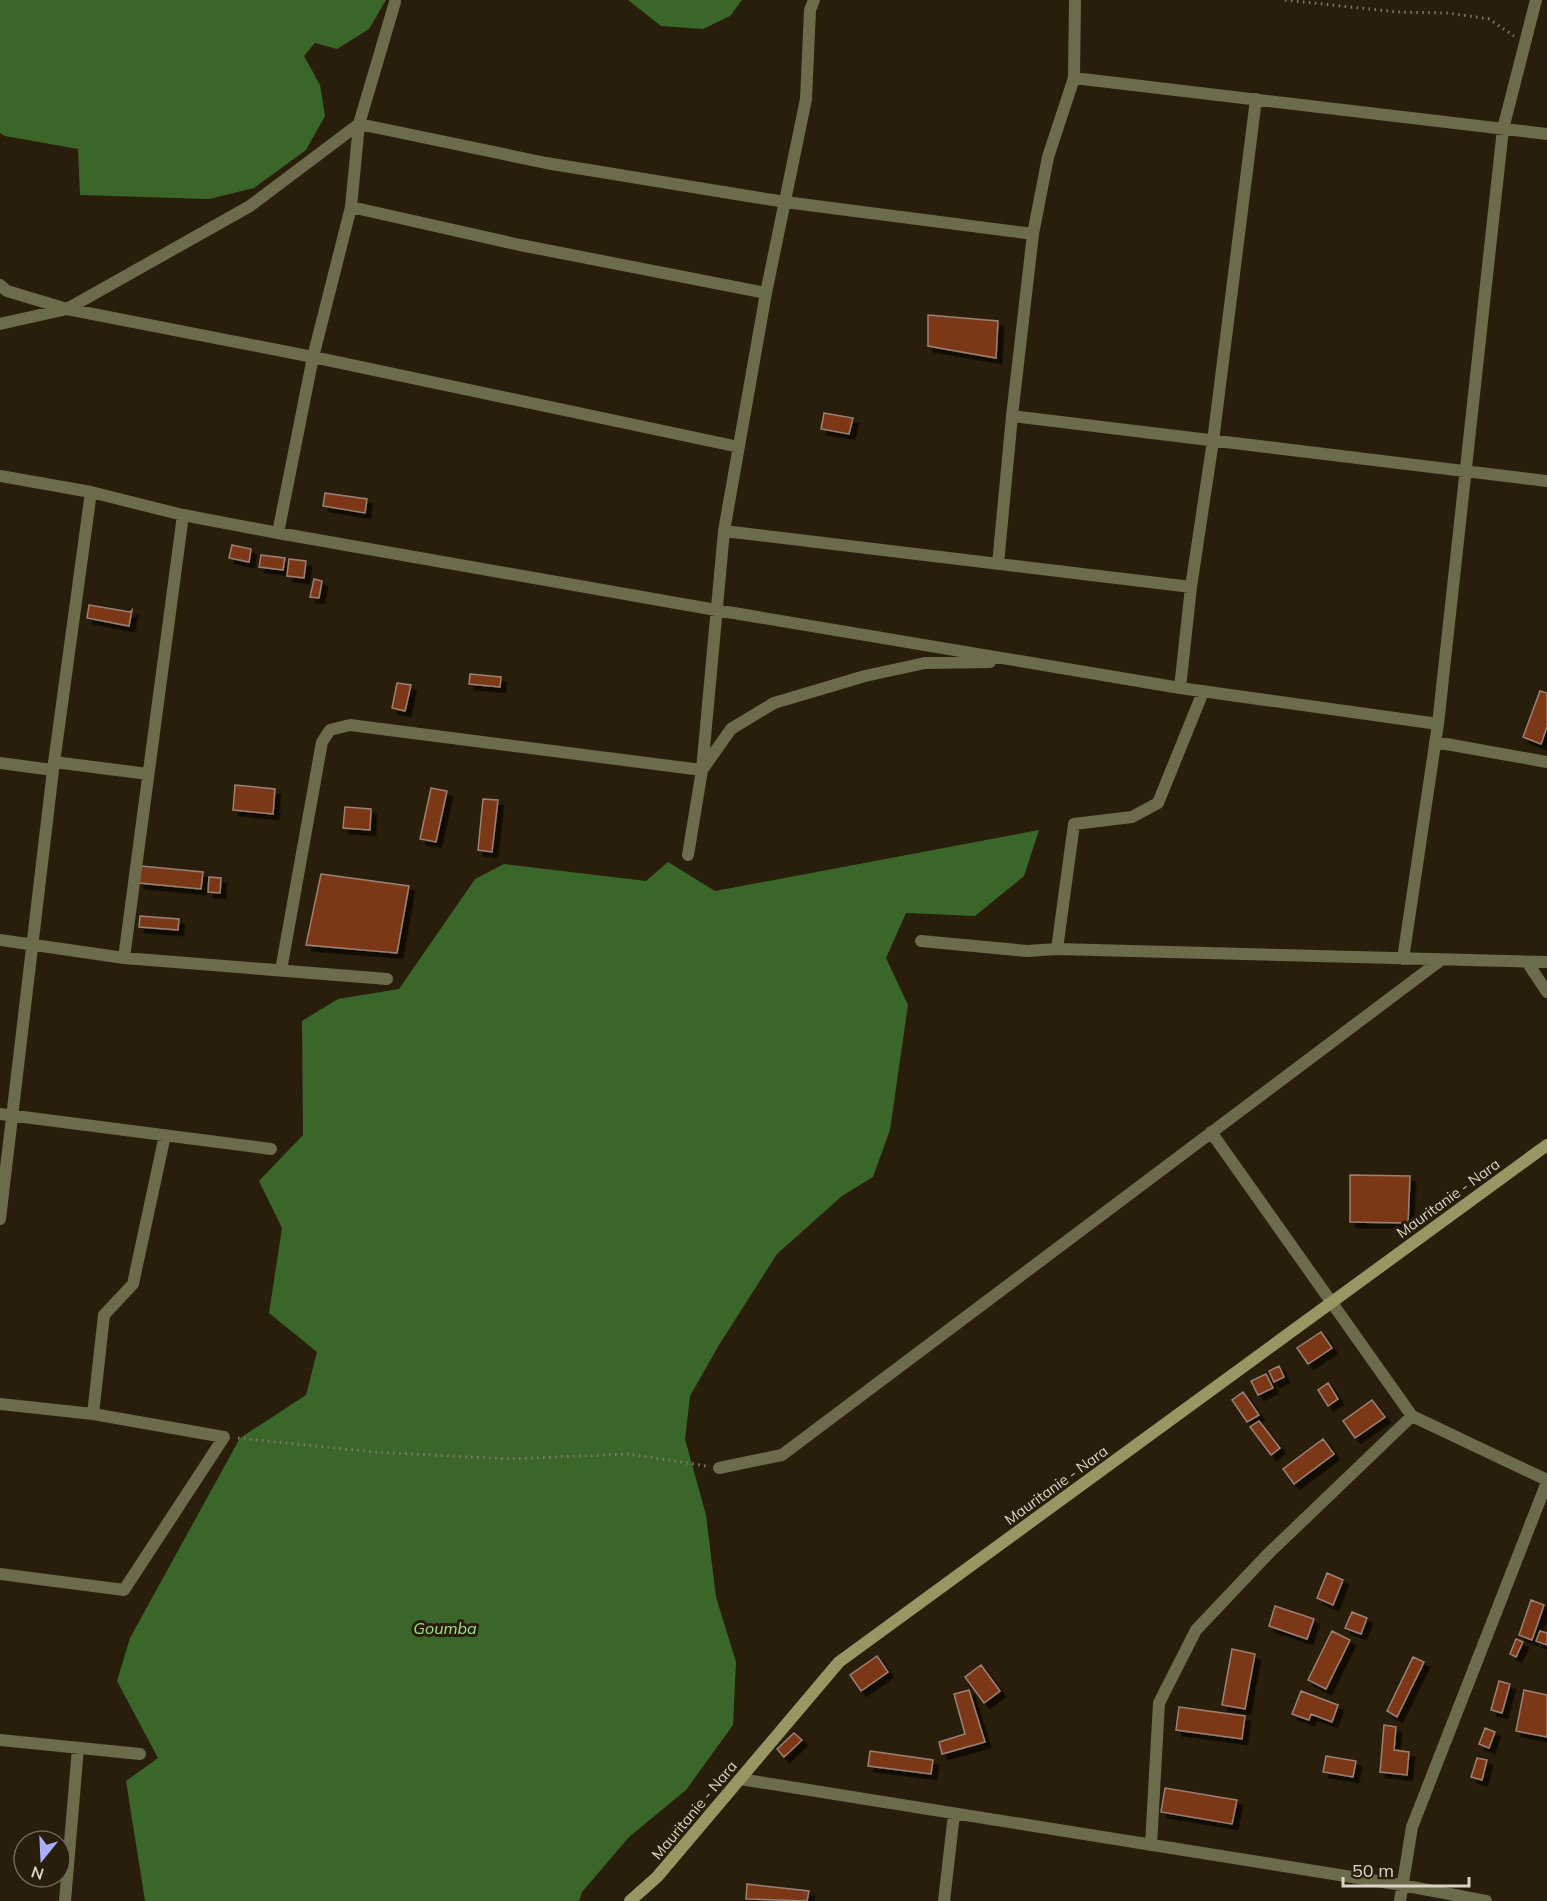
<svg xmlns="http://www.w3.org/2000/svg" width="1547" height="1901" font-family="Mulish,sans-serif">
<defs>
<filter id="shadow"><feDropShadow dx="5.5" dy="5.5" stdDeviation="0" flood-color="#0009"/></filter>
</defs>
<rect width="100%" height="100%" fill="#291d0b"/>
<path fill="#3a6729" d="M0,0h386l-17,29 -32,20 -22,-6 -11,13 16,29 5,31 -19,34 -52,38 -45,11 -129,-4 -2,-46 -73,-13 -5,-3z
M628,0h114l-12,16 -27,13 -42,-3z
M1039,830l-15,46 -49,40 -69,-3 -20,45 22,47 -18,125 -17,47 -31,19 -65,58 -58,91 -29,51 -5,43 21,76 10,82 20,65 -3,63 -47,65 -57,47 -47,55 -3,9h-434l-19,-120 32,-23 -41,-77 13,-43 110,-200 66,-43 11,-43 -48,-39 13,-85 -23,-47 44,-46 -1,-114 36,-22 61,-10 76,-110 29,-15 142,17 22,-19 47,29z"/>
<path fill="#7c3917" stroke="#9a8075" stroke-width="1.5" filter="url(#shadow)" d="M928,315l70,6 -2,37 -68,-12z
M824,413l29,5 -4,16 -28,-5z
M325,493l42,6 -2,14 -42,-7z
M232,545l19,4 -2,13 -20,-4z
M261,555l24,3 -2,12 -24,-3z
M289,559l17,2 -2,17 -17,-2z
M314,579l8,2 -3,17 -9,-1z
M89,605l41,7 2,-2 -3,16 -42,-8z
M470,674l31,3 -1,10 -31,-3z
M397,683l14,2 -6,26 -13,-3z
M1540,691l7,2v34l-6,17 -18,-7z
M235,785l40,4 -2,25 -40,-4z
M431,788l16,3 -11,51 -16,-3z
M483,799l15,1 -6,52 -14,-2z
M345,807l26,2 -1,21 -27,-2z
M141,866l62,6 -2,17 -62,-6z
M321,874l88,12 -12,67 -91,-8z
M209,877l12,1 -1,15 -12,-1z
M140,916l39,3 -1,11 -39,-3z
M1350,1175l60,1 -2,47 -58,-1z
M1321,1332l11,16 -24,16 -11,-16z
M1279,1366l5,11 -10,5 -5,-11z
M1266,1374l7,14 -15,7 -7,-14z
M1328,1383l10,16 -10,7 -10,-16z
M1243,1392l16,23 -12,7 -15,-22z
M1372,1400l13,17 -30,21 -12,-17z
M1259,1421l21,27 -9,7 -21,-28z
M1323,1439l11,15 -40,30 -11,-15z
M1327,1573l16,7 -10,25 -16,-7z
M1531,1600l13,5 -12,35 -13,-5z
M1275,1606l39,13 -7,20 -38,-13z
M1352,1612l15,6 -6,16 -16,-6z
M1332,1631l18,9 -24,49 -18,-9z
M1540,1631l7,2v12l-11,-4z
M1516,1639l7,3 -7,15 -6,-3z
M1232,1649l23,5 -10,55 -23,-4z
M877,1656l11,16 -27,19 -11,-16z
M1413,1657l11,5 -27,55 -10,-6z
M981,1665l19,26 -16,12 -19,-26z
M1499,1681l11,3 -8,29 -11,-3z
M969,1690l16,52 -43,12 -3,-12 26,-8 -11,-40z
M1524,1690l23,5v42l-31,-6z
M1301,1691l37,14 -6,17 -21,-8 -2,6 -17,-6z
M1179,1707l66,9 -3,23 -66,-9z
M1384,1725l12,2 -2,23 15,2 -2,23 -27,-3z
M1485,1728l10,4 -6,16 -10,-4z
M794,1733l8,7 -18,17 -7,-8z
M870,1751l63,9 -2,14 -63,-8z
M1326,1756l30,5 -3,16 -30,-5z
M1477,1758l10,2 -5,20 -11,-3z
M1165,1788l72,12 -5,24 -71,-12z
M747,1884l62,7 -2,10 -61,-2z"/>
<g fill="none" stroke-linecap="round" stroke-linejoin="round">
<path stroke="#817768" stroke-width="3" stroke-dasharray="1.5 4.5" stroke-linecap="butt" d="M1285,0l112,12 51,1 41,6 25,17
M238,1438l136,14 136,7 119,-5 77,12"/>
<path stroke="#6c6b4b" stroke-width="12" d="M1074,78l473,56
M351,207l169,38 246,48
M0,285l7,6 60,18 246,48 426,90
M0,324l67,-15 183,-103 109,-82 187,39 239,39 248,32
M1012,416l535,65
M0,476l91,16 92,23 95,18 438,77 464,78 258,36
M724,531l467,56
M278,533l35,-176 38,-150 8,-83 36,-122
M998,564l14,-148 21,-182 15,-77 26,-79 1,-78
M1180,688l11,-101 22,-146 43,-342
M1435,742l112,20
M54,762l94,12
M0,763l53,7
M688,855l14,-85 22,-239 42,-238 40,-194 4,-89 4,-10
M0,940l124,18 263,21
M921,941l106,10 30,-2 490,13
M1057,949l17,-125 58,-7 26,-14 45,-111
M124,958l59,-443
M1403,959l35,-235 65,-595 33,-129
M1527,962l20,30
M281,970l41,-228 8,-12 20,-5 352,45 29,-41 43,-26 91,-27 60,-13 65,-1
M0,1114l271,35
M1211,1132l201,284 135,64
M0,1219l53,-449 38,-278
M0,1404l93,10 131,23 -100,153 -124,-16
M93,1414l11,-99 29,-31 32,-149
M719,1468l63,-13 659,-495
M0,1740l140,14
M740,1779l662,106 84,16
M1151,1845l8,-142 37,-73 73,-77 143,-137
M65,1901l13,-153
M944,1901l10,-87
M1400,1901l12,-74 135,-345"/>
<path stroke="#989663" stroke-width="12" d="M630,1901l27,-24 182,-215 708,-517"/>
</g>
<g text-anchor="middle" dominant-baseline="central" stroke-width="6" stroke-linejoin="round" paint-order="stroke">
<g font-size="15" fill="#dbd3c8" stroke="#291d0b">
<text transform="translate(1448 1198) rotate(-36)">Mauritanie - Nara</text>
<text transform="translate(1056 1485) rotate(-36)">Mauritanie - Nara</text>
<text transform="translate(694 1810) rotate(-50)">Mauritanie - Nara</text>
</g>
<g font-size="16" font-style="italic" fill="#a0e189" stroke="#291d0b">
<text x="445" y="1628">Goumba</text>
</g>
</g>
<g transform="translate(42 1859) rotate(198)"><circle r="28" fill="#291d0b" stroke="#706657" stroke-width="1.5"/>
<path d="M0-4.5L10 22L0 15L-10 22Z" fill="#abaffb"/>
<text y="-9" font-size="16" font-weight="bold" text-anchor="middle" fill="#dbd3c8">N</text>
</g>
<path d="M1343 1877v9h126v-9" fill="none" stroke="#dbd3c8" stroke-width="3"/>
<text x="1352" y="1877" font-size="18" fill="#dbd3c8" stroke="#291d0b" stroke-width="4.5" paint-order="stroke">50 m</text>
</svg>
